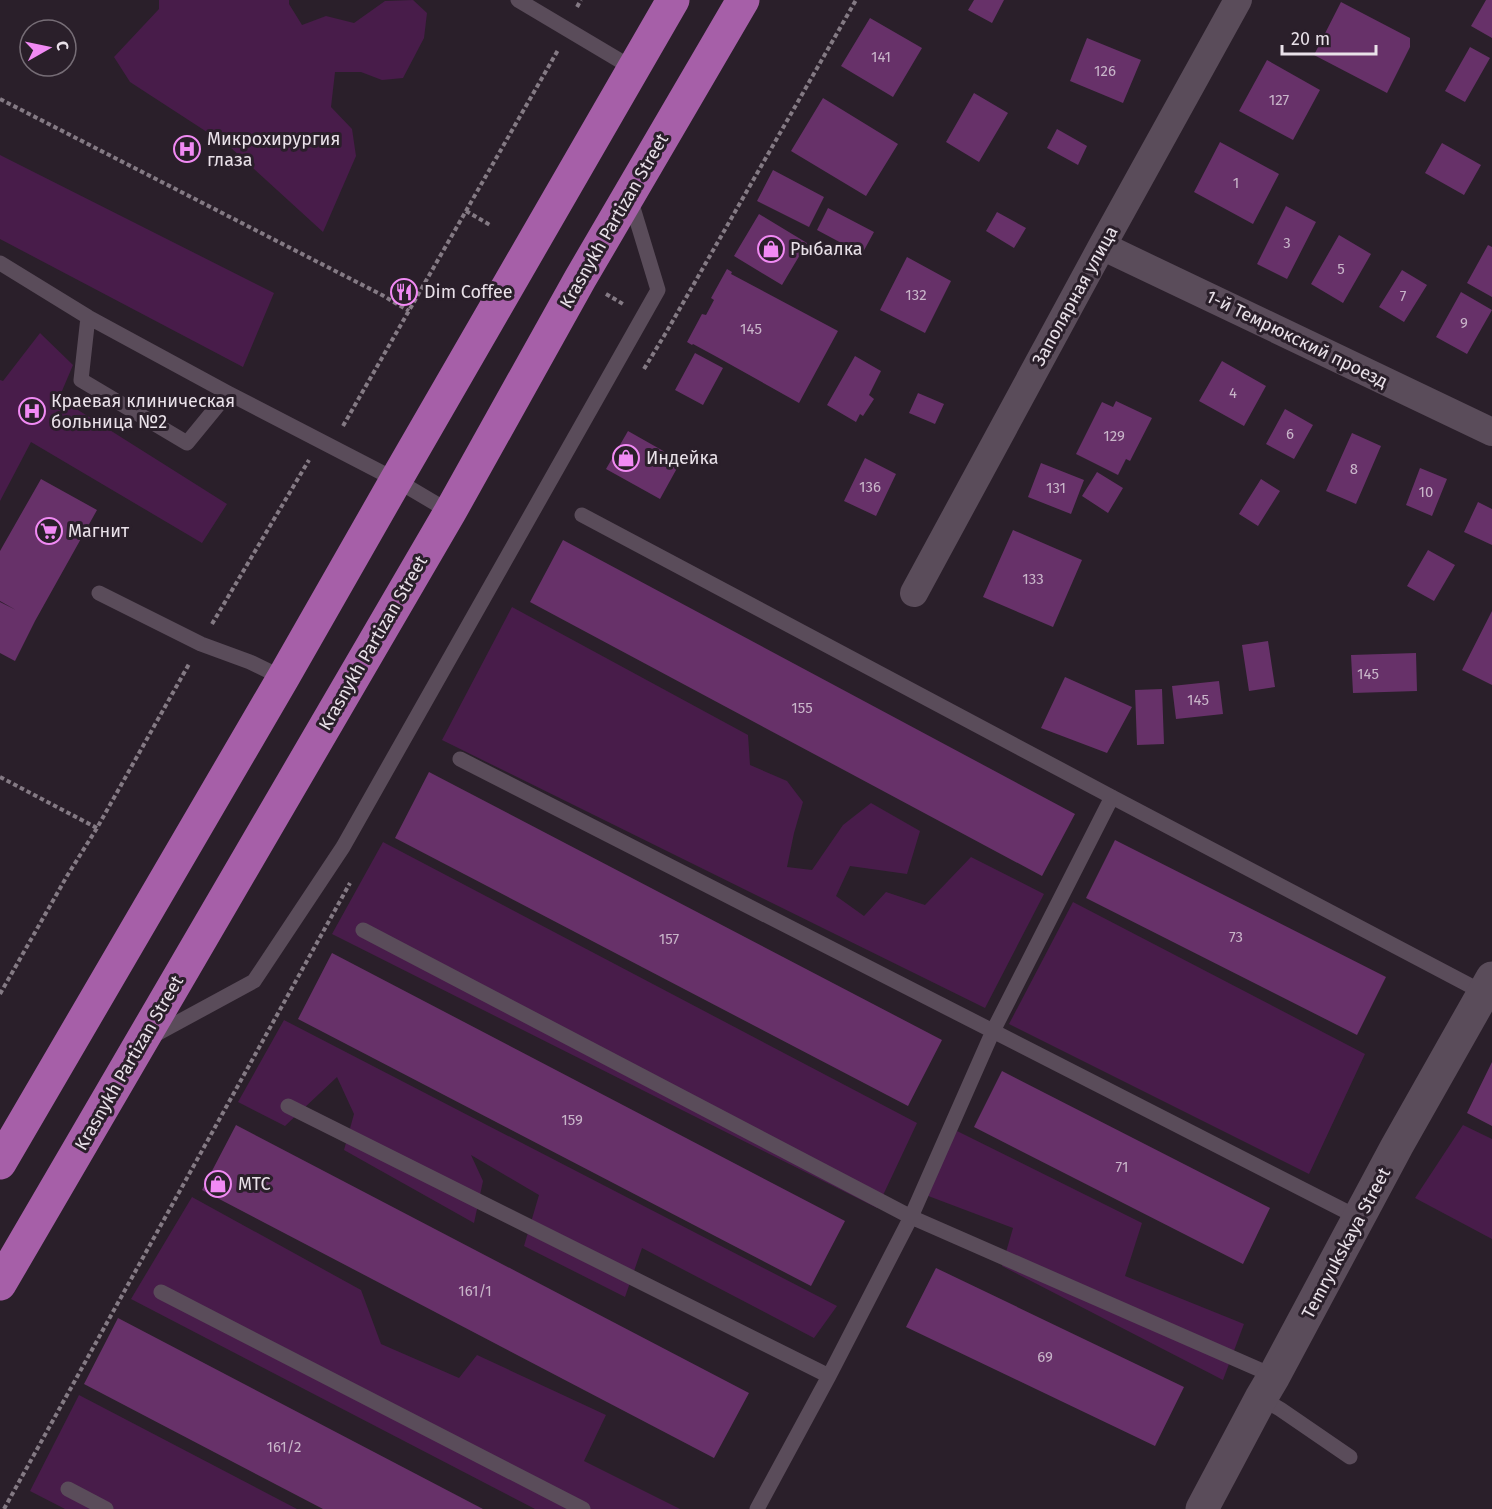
<svg xmlns="http://www.w3.org/2000/svg" width="1492" height="1509" font-family="'Fira Sans',sans-serif">
<rect width="100%" height="100%" fill="#2a1f2a"/>
<path fill="#481c4a" d="M159,0h130v4l13,21 24,-9 28,7 31,-22 28,-1 14,13 -3,25 -21,40 -21,2 -21,-8h-26l-4,35 21,22 4,27 -33,76 -93,-85 -100,-65 -16,-25 45,-48z
M0,155l274,138 -31,74 -243,-128z
M40,333l33,32 -14,33 168,106 -25,39 -171,-101 -31,59v-121l3,1z
M512,607l236,128 2,30 37,16 16,21 -9,31 -7,34 25,3 31,-45 28,-22 49,28 -13,43 -57,-8 -14,30 28,20 22,-24 39,13 46,-48 73,37 -59,114 -543,-268z
M383,842l534,281 -40,85 -545,-274z
M1073,902l292,152 -56,120 -300,-150z
M284,1020l553,286 -23,32 -172,-90 -17,49 -101,-51 15,-51 -68,-40 12,26 -9,42 -130,-73 10,-36 -17,-37 -52,49 -47,-24z
M1463,1125l29,14v100l-77,-41z
M957,1131l185,92 -17,53 119,48 -21,56 -221,-114 11,-38 -90,-34z
M192,1197l169,93 20,54 78,34 18,-23 129,60 -22,46 96,48h-145l-404,-210z
M79,1395l218,114h-232l-35,-18z"/>
<path fill="#673169" d="M974,0h30l-12,23 -24,-13z
M1486,0h6v38l-21,-12z
M1341,2l69,36v9l-23,46 -73,-38z
M870,18l52,30 -29,49 -52,-31z
M1087,38l54,22 -18,43 -53,-22z
M1470,47l20,11 -25,44 -20,-11z
M1267,60l53,30 -27,50 -54,-29z
M974,93l34,20 -29,49 -33,-20z
M823,98l75,46 -32,52 -75,-45z
M1057,129l30,17 -9,19 -31,-17z
M1220,142l59,32 -26,50 -59,-32z
M1442,143l39,22 -17,30 -39,-22z
M773,170l51,27 -15,30 -52,-26z
M1286,206l30,16 -29,57 -30,-15z
M828,208l46,24 -12,22 -45,-24z
M997,212l29,16 -12,20 -28,-17z
M759,214l48,29 -25,42 -48,-29z
M1339,235l32,19 -28,49 -32,-19z
M1488,245l4,2v50l-25,-14z
M907,257l44,24 -26,52 -45,-23z
M727,269l5,3 -1,2 107,57 -39,72 -82,-46 -24,-13 -1,1 -5,-3 15,-28 4,1 8,-15 -3,-2z
M1402,270l25,15 -23,37 -25,-15z
M1461,292l31,18 -25,44 -31,-17z
M695,353l28,15 -20,37 -28,-15z
M855,356l26,15 -12,24 5,4 -11,17 -3,-2 -4,8 -29,-17z
M1222,361l44,25 -22,40 -45,-25z
M918,393l26,11 -9,20 -26,-11z
M1116,401l36,17 -22,43 -4,-2 -8,16 -42,-21 26,-52 11,5z
M1285,409l28,16 -19,34 -28,-15z
M628,431l53,30 -21,38 -54,-30z
M1352,433l29,13 -25,58 -30,-13z
M865,458l31,16 -20,42 -32,-15z
M1041,463l43,17 -13,34 -43,-17z
M1420,468l27,11 -15,37 -26,-11z
M1097,472l26,16 -15,25 -26,-17z
M41,479l56,31 -62,111 -20,40 -15,-8v-51l16,8 -16,-9v-50z
M1261,479l19,12 -22,35 -19,-12z
M1478,502l14,7v36l-28,-13z
M1013,530l69,30 -29,67 -70,-30z
M563,540l512,274 -33,62 -512,-274z
M1428,550l27,15 -21,36 -27,-15z
M1492,611v74l-30,-15z
M1268,641l7,46 -26,4 -7,-46z
M1416,653l1,38 -64,2 -2,-38z
M1065,677l67,30 -25,46 -66,-25z
M1219,681l4,33 -47,5 -4,-33z
M1162,689l2,55 -27,1 -2,-55z
M429,772l513,268 -34,66 -513,-268z
M1115,840l271,137 -29,58 -271,-137z
M332,953l513,268 -34,65 -513,-267z
M1492,1062v64l-25,-13z
M1002,1071l268,137 -27,56 -269,-137z
M236,1125l513,268 -35,65 -512,-268z
M936,1268l248,119 -29,59 -249,-119z
M118,1318l365,191h-160l-239,-125z"/>
<g fill="none" stroke-linecap="round" stroke-linejoin="round">
<path stroke="#847a84" stroke-width="4" stroke-dasharray="4.5 3" stroke-linecap="butt" d="M577,7l4,-7
M0,99l382,196 27,16
M466,211l24,14
M606,294l17,10
M644,369l23,-38 189,-331
M343,426l215,-376
M212,624l97,-164
M0,777l97,51
M0,994l67,-118 30,-48 92,-164
M4,1509l346,-626"/>
<path stroke="#5a4c5a" stroke-width="15" d="M518,0l116,69
M0,263l88,54 140,76 168,87 54,32
M88,317l-7,63 106,63 41,-50
M582,515l530,282 374,197
M99,593l102,51 49,18 33,16
M460,759l899,459
M363,930l548,287 363,159
M151,1037l103,-56 89,-134 315,-557 -28,-92
M288,1106l541,270
M161,1292l422,217
M1261,1398l19,11 70,48
M68,1489l38,20
M757,1509l72,-133 82,-159 82,-186 119,-234"/>
<path stroke="#5a4c5a" stroke-width="28" d="M1102,246l390,186
M914,593l188,-347 136,-246"/>
<path stroke="#5a4c5a" stroke-width="33" d="M1202,1509l59,-111 13,-22 123,-230 95,-168"/>
<path stroke="#a65fa8" stroke-width="33" d="M0,1163l283,-485 113,-198 277,-480
M0,1284l450,-772 130,-233 163,-279"/>
</g>
<defs>
<symbol id="hospital-ring" viewBox="-11 -11 22 22"><circle r="9.5" fill="#2a1f2a" stroke="#f18af4" stroke-width="1.5"/><path d="M-5-5h3v3.5h4V-5h3V5h-3V1.5h-4V5h-3Z" fill="#f18af4"/></symbol>
<symbol id="shop-ring" viewBox="-11 -11 22 22"><circle r="9.5" fill="#2a1f2a" stroke="#f18af4" stroke-width="1.5"/><path d="M-5-2.5h2.3a2.7 3.5 0 0 1 5.4 0H5L5.5 6h-11ZM-1.5-2.5h3a1.5 2.3 0 0 0-3 0Z" fill="#f18af4"/></symbol>
<symbol id="restaurant-ring" viewBox="-11 -11 22 22"><circle r="9.5" fill="#2a1f2a" stroke="#f18af4" stroke-width="1.5"/><path d="M-5-6h1v4h1v-4h1v4h1v-4h1v5L-1.5 .5V6h-2V.5L-5-1ZM5-6V6H3V1.5H1.5Q1.5-4 5-6Z" fill="#f18af4"/></symbol>
<symbol id="supermarket-ring" viewBox="-11 -11 22 22"><circle r="9.5" fill="#2a1f2a" stroke="#f18af4" stroke-width="1.5"/><path d="M-6-5.5h2.5l.6 2H6L4.5 2H-2.5L-4.4-4H-6ZM-1.5 3.2a1.3 1.3 0 1 0 .1 0ZM3 3.2a1.3 1.3 0 1 0 .1 0Z" fill="#f18af4"/></symbol>
</defs>
<g fill-rule="evenodd">
<use href="#hospital-ring" x="172" y="134" width="30" height="30"/>
<use href="#shop-ring" x="756" y="234" width="30" height="30"/>
<use href="#restaurant-ring" x="389" y="277" width="30" height="30"/>
<use href="#hospital-ring" x="17" y="396" width="30" height="30"/>
<use href="#shop-ring" x="611" y="443" width="30" height="30"/>
<use href="#supermarket-ring" x="34" y="516" width="30" height="30"/>
<use href="#shop-ring" x="203" y="1169" width="30" height="30"/>
</g>
<g text-anchor="middle" dominant-baseline="central" stroke-width="6" stroke-linejoin="round" paint-order="stroke">
<g font-size="15" fill="#c8b5c9">
<text x="881" y="57">141</text>
<text x="1105" y="71">126</text>
<text x="1279" y="100">127</text>
<text x="1236" y="183">1</text>
<text x="1287" y="243">3</text>
<text x="1341" y="269">5</text>
<text x="916" y="295">132</text>
<text x="1403" y="296">7</text>
<text x="1464" y="323">9</text>
<text x="751" y="329">145</text>
<text x="1233" y="393">4</text>
<text x="1290" y="434">6</text>
<text x="1114" y="436">129</text>
<text x="1354" y="469">8</text>
<text x="870" y="487">136</text>
<text x="1056" y="488">131</text>
<text x="1426" y="492">10</text>
<text x="1033" y="579">133</text>
<text x="1368" y="674">145</text>
<text x="1198" y="700">145</text>
<text x="802" y="708">155</text>
<text x="1236" y="937">73</text>
<text x="669" y="939">157</text>
<text x="572" y="1120">159</text>
<text x="1122" y="1167">71</text>
<text x="475" y="1291">161/1</text>
<text x="1045" y="1357">69</text>
<text x="284" y="1447">161/2</text>
</g>
<g font-size="18" fill="#e9e1e9" stroke="#2a1f2a" text-anchor="start">
<text x="207" y="139">Микрохирургия<tspan x="207" dy="21">глаза</tspan></text>
<text x="790" y="249">Рыбалка</text>
<text x="424" y="292">Dim Coffee</text>
<text x="51" y="401">Краевая клиническая<tspan x="51" dy="21">больница №2</tspan></text>
<text x="646" y="458">Индейка</text>
<text x="68" y="531">Магнит</text>
<text x="238" y="1184">МТС</text>
</g>
<g font-size="18" fill="#e9e1e9" stroke="#2a1f2a">
<text transform="translate(614 221) rotate(-60)">Krasnykh Partizan Street</text>
<text transform="translate(1075 296) rotate(-61)">Заполярная улица</text>
<text transform="translate(1297 339) rotate(26)">1-й Темрюкский проезд</text>
<text transform="translate(373 643) rotate(-60)">Krasnykh Partizan Street</text>
<text transform="translate(129 1063) rotate(-60)">Krasnykh Partizan Street</text>
<text transform="translate(1346 1243) rotate(-62)">Temryukskaya Street</text>
</g>
</g>
<g transform="translate(48 48) rotate(81)"><circle r="28" fill="#2a1f2a" stroke="#766d76" stroke-width="1.5"/>
<path d="M0-4.5L10 22L0 15L-10 22Z" fill="#f18af4"/>
<text y="-9" font-size="16" font-weight="bold" text-anchor="middle" fill="#e9e1e9">С</text>
</g>
<path d="M1282 45v9h94v-9" fill="none" stroke="#e9e1e9" stroke-width="3"/>
<text x="1291" y="45" font-size="18" fill="#e9e1e9" stroke="#2a1f2a" stroke-width="4.5" paint-order="stroke">20 m</text>
</svg>
